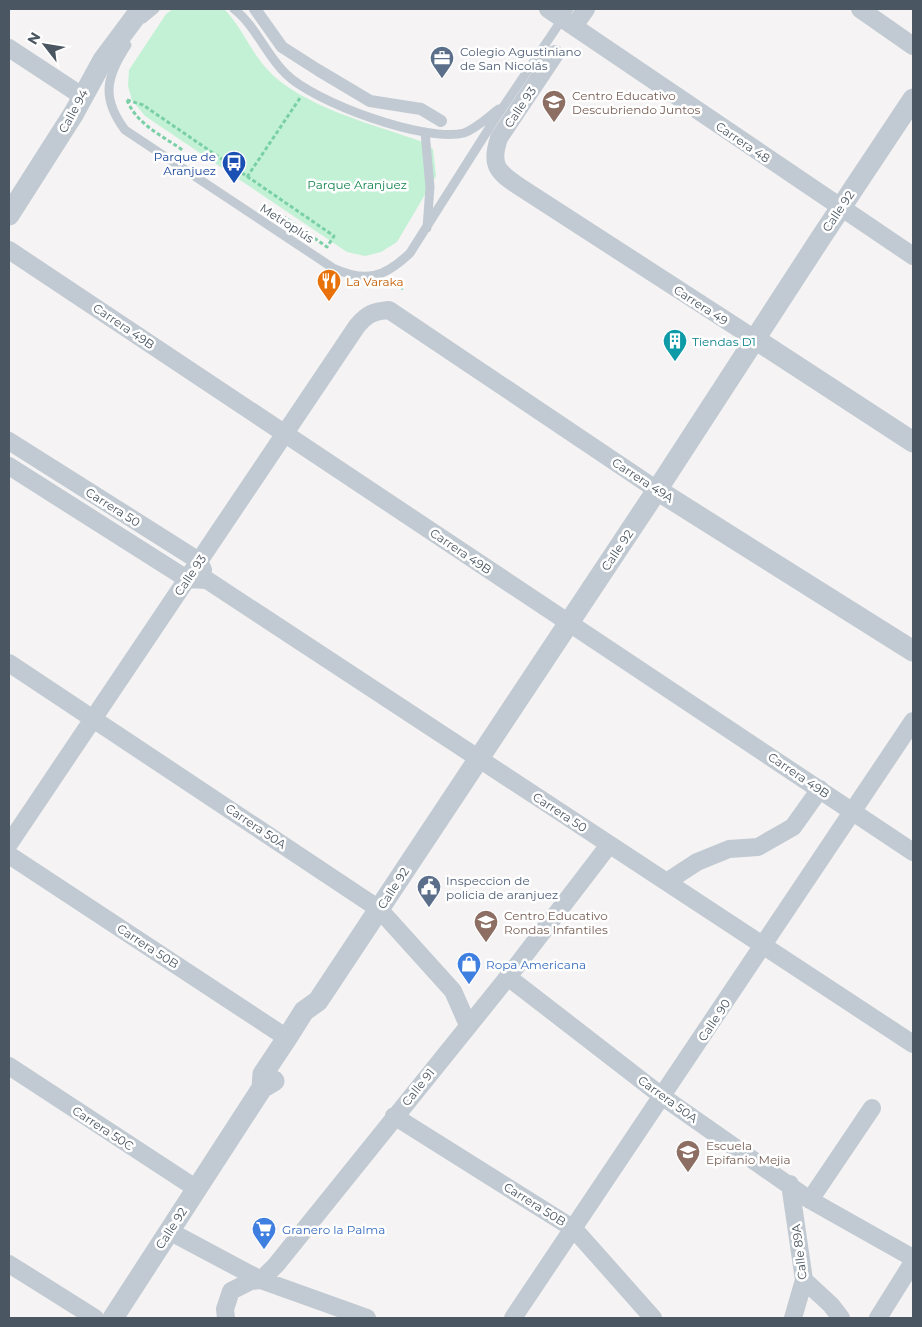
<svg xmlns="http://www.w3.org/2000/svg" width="922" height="1327" font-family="Montserrat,sans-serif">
<rect width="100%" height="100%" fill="#f5f3f3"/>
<path fill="#c3f1d5" d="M173,9h51c17,17 26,41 42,59 33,38 109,57 157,74l10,7 3,27 -39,66 -16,10 -16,4 -18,-4 -202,-136 -13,-16 -4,-14 1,-16 37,-56z"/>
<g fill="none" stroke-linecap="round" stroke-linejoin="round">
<path stroke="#7ad0a6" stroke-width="3" stroke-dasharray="4 2.5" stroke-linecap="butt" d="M127,100l16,5 191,131 -7,11 -43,-30
M127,100c10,25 36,36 57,51
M247,177l53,-79
M391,281l12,8"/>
<path stroke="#c1cad2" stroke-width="9" d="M234,9c22,17 32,46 52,65 28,28 139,69 178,59 12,-4 24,-16 35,-24
M143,19l12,-10
M127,45c-21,32 -26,53 -2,85l208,138c33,15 51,10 77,-15l83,-131 76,-113
M425,132l5,55 -3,41"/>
<path stroke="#c1cad2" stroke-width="12" d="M255,9l27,38 36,23 52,31 51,8 20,12"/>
<path stroke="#c1cad2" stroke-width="18" d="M548,9l365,247
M860,9l53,37
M574,26l12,-17
M9,48l73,48
M555,54l-56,84c-9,27 -2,34 21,49l235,152
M9,250l904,602
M9,441l190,120 4,9
M9,466l178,113 20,1 706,464
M9,663l370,246 74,82 15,34
M9,844l348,-518c10,-12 17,-15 32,-16l268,180
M9,855l278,183
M668,881l29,-19 32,-13 29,-2 35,-20 27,-38
M508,977l155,120 147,103 103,58
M9,1066l188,123
M394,1116l180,113 79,89
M790,1184l14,96 -11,38
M810,1200l62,-92
M169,1231l92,49 106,38
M9,1264l86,54
M804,1280l27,25 10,13
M226,1318l-1,-9 6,-18 20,-10 10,-1 15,-15 232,-288 101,-132
M513,1318l400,-597
M878,1318l35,-56"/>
<path stroke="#c1cad2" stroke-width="21" d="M9,215l65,-102 29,-53 38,-51
M755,339l158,103
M657,490l256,161
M262,1088l1,-14 24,-36 17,-27 14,-10 339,-511 163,-251 93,-140
M113,1318l149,-230 12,-7"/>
</g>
<defs>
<symbol id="office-pin" viewBox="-11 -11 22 30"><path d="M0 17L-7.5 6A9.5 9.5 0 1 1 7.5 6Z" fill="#5c6f8a" stroke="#fff"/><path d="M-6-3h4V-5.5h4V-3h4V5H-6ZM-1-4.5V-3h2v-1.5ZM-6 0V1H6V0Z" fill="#fff"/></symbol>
<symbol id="school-pin" viewBox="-11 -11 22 30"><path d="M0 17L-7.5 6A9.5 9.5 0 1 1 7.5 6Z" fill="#8d6e63" stroke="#fff"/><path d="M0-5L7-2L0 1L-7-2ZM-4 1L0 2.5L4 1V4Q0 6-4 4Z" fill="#fff"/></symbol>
<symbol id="bus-pin" viewBox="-11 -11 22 30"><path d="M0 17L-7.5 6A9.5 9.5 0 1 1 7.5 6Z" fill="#1a4fb4" stroke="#fff"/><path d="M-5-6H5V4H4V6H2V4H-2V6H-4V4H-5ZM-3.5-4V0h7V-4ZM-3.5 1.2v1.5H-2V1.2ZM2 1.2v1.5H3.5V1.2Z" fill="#fff"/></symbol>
<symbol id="restaurant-pin" viewBox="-11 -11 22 30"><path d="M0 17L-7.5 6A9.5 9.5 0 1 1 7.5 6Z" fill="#e8710a" stroke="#fff"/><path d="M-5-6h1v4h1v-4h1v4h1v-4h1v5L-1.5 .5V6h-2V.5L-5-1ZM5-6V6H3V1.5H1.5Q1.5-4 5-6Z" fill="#fff"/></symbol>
<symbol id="building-pin" viewBox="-11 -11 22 30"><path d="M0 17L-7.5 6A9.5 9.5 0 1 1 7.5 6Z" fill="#0f9aa8" stroke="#fff"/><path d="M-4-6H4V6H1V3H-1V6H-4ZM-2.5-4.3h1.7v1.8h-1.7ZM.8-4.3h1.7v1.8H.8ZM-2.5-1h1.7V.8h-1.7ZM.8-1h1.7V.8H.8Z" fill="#fff"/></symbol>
<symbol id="civic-pin" viewBox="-11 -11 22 30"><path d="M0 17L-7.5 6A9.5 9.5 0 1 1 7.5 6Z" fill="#5c6f8a" stroke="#fff"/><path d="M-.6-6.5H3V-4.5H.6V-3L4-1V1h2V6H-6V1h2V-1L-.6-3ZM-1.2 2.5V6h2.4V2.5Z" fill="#fff"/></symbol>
<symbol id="shop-pin" viewBox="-11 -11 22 30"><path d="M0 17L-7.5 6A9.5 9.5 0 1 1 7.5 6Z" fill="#3f7fe0" stroke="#fff"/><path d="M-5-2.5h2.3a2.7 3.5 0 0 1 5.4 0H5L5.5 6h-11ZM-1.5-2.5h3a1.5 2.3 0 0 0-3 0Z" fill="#fff"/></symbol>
<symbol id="supermarket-pin" viewBox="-11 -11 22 30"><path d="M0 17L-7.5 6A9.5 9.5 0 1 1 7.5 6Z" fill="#3f7fe0" stroke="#fff"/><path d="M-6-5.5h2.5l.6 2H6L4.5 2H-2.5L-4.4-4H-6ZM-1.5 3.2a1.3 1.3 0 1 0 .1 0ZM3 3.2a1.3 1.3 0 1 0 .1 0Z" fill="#fff"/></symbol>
</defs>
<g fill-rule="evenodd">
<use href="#office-pin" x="428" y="44" width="28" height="38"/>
<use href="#school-pin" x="540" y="88" width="28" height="38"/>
<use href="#bus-pin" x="220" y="149" width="28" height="38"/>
<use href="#restaurant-pin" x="315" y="267" width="28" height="38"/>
<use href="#building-pin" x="661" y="327" width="28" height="38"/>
<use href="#civic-pin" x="415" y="873" width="28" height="38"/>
<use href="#school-pin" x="472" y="908" width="28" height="38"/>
<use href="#shop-pin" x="455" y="950" width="28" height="38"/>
<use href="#school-pin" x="674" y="1138" width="28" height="38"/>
<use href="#supermarket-pin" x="250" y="1215" width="28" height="38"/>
</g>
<g text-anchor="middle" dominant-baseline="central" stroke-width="5" stroke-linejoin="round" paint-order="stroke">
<g font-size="12" fill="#4e5e75" stroke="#fff" text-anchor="start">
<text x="460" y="51">Colegio Agustiniano<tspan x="460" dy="14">de San Nicolás</tspan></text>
<text x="446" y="880">Inspeccion de<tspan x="446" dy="14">policia de aranjuez</tspan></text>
</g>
<g font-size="12" fill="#785e54" stroke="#fff" text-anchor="start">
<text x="572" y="95">Centro Educativo<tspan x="572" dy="14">Descubriendo Juntos</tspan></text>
<text x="504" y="915">Centro Educativo<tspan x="504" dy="14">Rondas Infantiles</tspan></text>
<text x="706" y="1145">Escuela<tspan x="706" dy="14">Epifanio Mejia</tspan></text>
</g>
<g font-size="12" fill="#4a5661" stroke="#fff">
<text transform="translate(520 107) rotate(-56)">Calle 93</text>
<text transform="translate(73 111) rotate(-61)">Calle 94</text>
<text transform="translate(743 142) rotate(34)">Carrera 48</text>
<text transform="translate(838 211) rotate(-56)">Calle 92</text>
<text transform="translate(287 223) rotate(33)">Metroplús</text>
<text transform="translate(701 305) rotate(33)">Carrera 49</text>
<text transform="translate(124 326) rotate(34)">Carrera 49B</text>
<text transform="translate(643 480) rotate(33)">Carrera 49A</text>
<text transform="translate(113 507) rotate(32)">Carrera 50</text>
<text transform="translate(617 550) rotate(-56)">Calle 92</text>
<text transform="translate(461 551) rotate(34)">Carrera 49B</text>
<text transform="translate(190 575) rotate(-56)">Calle 93</text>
<text transform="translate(799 775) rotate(34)">Carrera 49B</text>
<text transform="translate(560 812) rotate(33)">Carrera 50</text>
<text transform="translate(256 826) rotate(34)">Carrera 50A</text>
<text transform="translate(393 888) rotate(-57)">Calle 92</text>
<text transform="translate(148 946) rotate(33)">Carrera 50B</text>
<text transform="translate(714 1020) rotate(-56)">Calle 90</text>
<text transform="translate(418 1087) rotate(-51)">Calle 91</text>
<text transform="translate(668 1099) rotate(36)">Carrera 50A</text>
<text transform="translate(103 1128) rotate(33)">Carrera 50C</text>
<text transform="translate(535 1204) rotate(32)">Carrera 50B</text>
<text transform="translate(171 1228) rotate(-57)">Calle 92</text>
<text transform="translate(799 1252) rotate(-97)">Calle 89A</text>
</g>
<g font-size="12" fill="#164399" stroke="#fff" text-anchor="end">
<text x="216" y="156">Parque de<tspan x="216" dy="14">Aranjuez</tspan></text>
</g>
<g font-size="12" fill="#17864f" stroke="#fff">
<text x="357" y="184">Parque Aranjuez</text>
</g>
<g font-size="12" fill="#c56008" stroke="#fff" text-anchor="start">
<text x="346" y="281">La Varaka</text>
</g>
<g font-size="12" fill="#0d838f" stroke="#fff" text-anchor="start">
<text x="692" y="341">Tiendas D1</text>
</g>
<g font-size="12" fill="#366cbe" stroke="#fff" text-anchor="start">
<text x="486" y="964">Ropa Americana</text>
<text x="282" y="1229">Granero la Palma</text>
</g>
</g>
<rect width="922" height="1327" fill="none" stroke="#4a5661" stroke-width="20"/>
<g transform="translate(45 45) rotate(301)" stroke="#ffffff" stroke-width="4" paint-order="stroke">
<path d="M0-4L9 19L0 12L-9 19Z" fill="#4a5661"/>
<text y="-8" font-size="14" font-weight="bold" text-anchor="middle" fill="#4a5661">N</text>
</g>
</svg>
